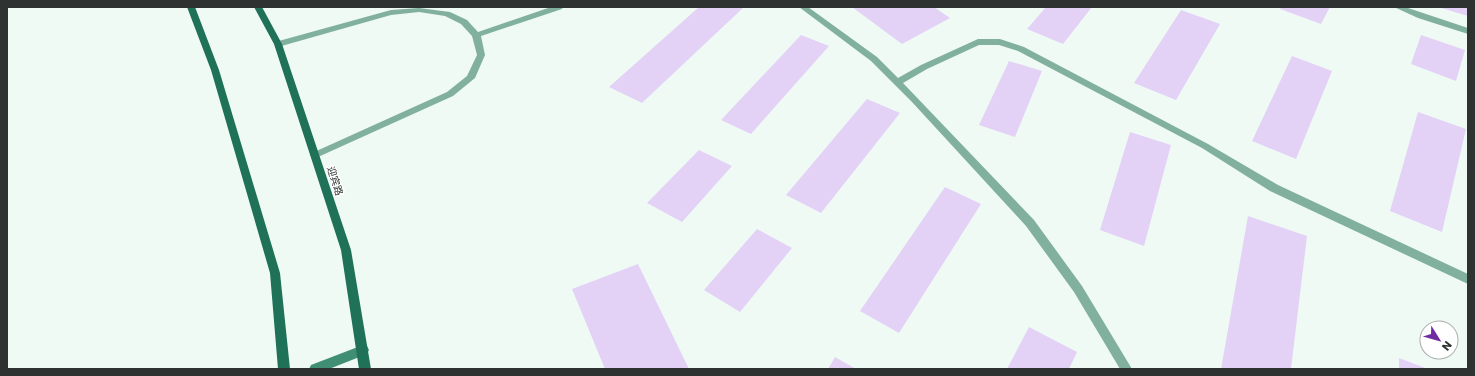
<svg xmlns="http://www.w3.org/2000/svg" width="1475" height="376" font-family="Poppins,'Noto Sans SC',sans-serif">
<rect width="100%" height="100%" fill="#effaf5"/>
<path fill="#e3d2f6" d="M699,7h45l-102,96 -33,-16z
M852,7h82l16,11 -48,26z
M1046,7h46l-29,37 -36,-15z
M1281,7h49l-9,17 -41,-15z
M1438,7h30v9z
M1181,10l39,14 -44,76 -42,-17z
M801,35l28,11 -78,88 -30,-14z
M1421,35l44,15 -9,31 -45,-17z
M1292,56l40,15 -36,88 -44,-18z
M1009,61l33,10 -27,66 -36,-12z
M867,99l33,14 -79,100 -35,-18z
M1418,112l48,17 -24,103 -52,-21z
M1130,132l41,13 -27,101 -44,-16z
M699,150l33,16 -50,56 -35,-19z
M945,187l36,17 -82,129 -39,-22z
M1248,216l59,20 -16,133h-70z
M757,229l35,19 -52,64 -36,-22z
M638,264l51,105h-84l-33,-80z
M1029,327l48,25 -8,17h-62z
M835,357l21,12h-28z
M1399,358l29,11h-29z"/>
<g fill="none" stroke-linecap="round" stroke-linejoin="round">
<path fill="#81b19e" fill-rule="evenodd" d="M551,7h12l-1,2 -81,27 4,19 -10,23 -22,18 -135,61h-6l-2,-2 2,-2 135,-61 20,-16 10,-21 -5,-19 -11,-12 -16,-8 -26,-4 -28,3 -113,32 -4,-3 1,-2 116,-32 28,-2 31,4 17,8 11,12z
M799,7h9l69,50 21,21 23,-13 57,-26h22l24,8 184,97 70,41 190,89v10l-198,-93 -68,-43 -184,-97 -19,-6h-20l-52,24 -24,14 131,137 48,66 50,83h-12l-46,-77 -48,-66 -114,-124 -41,-41z
M1394,7h11l63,21v6l-50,-16z"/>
<path fill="#408e73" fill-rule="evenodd" d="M363,345l4,1 2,4 -2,4 -38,15h-20l2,-4z"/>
<path fill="#1f7158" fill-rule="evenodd" d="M187,7h8l24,63 61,203 10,96h-12l-8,-96 -59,-203z
M254,7h8l20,37 69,206 20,119h-12l-18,-119 -67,-206z"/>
</g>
<g text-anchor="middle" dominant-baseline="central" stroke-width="3" stroke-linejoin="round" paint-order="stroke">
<g font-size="10" fill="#2e3230" stroke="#fff">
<text transform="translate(335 181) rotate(72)">迎宾路</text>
</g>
</g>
<rect width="1475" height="376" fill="none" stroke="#2e3230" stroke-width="16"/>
<g transform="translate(1439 340) rotate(127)"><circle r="19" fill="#ffffff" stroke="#abadac"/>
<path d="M0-3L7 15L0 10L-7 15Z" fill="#702da2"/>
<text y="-6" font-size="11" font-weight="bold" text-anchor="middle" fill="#2e3230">N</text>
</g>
</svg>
